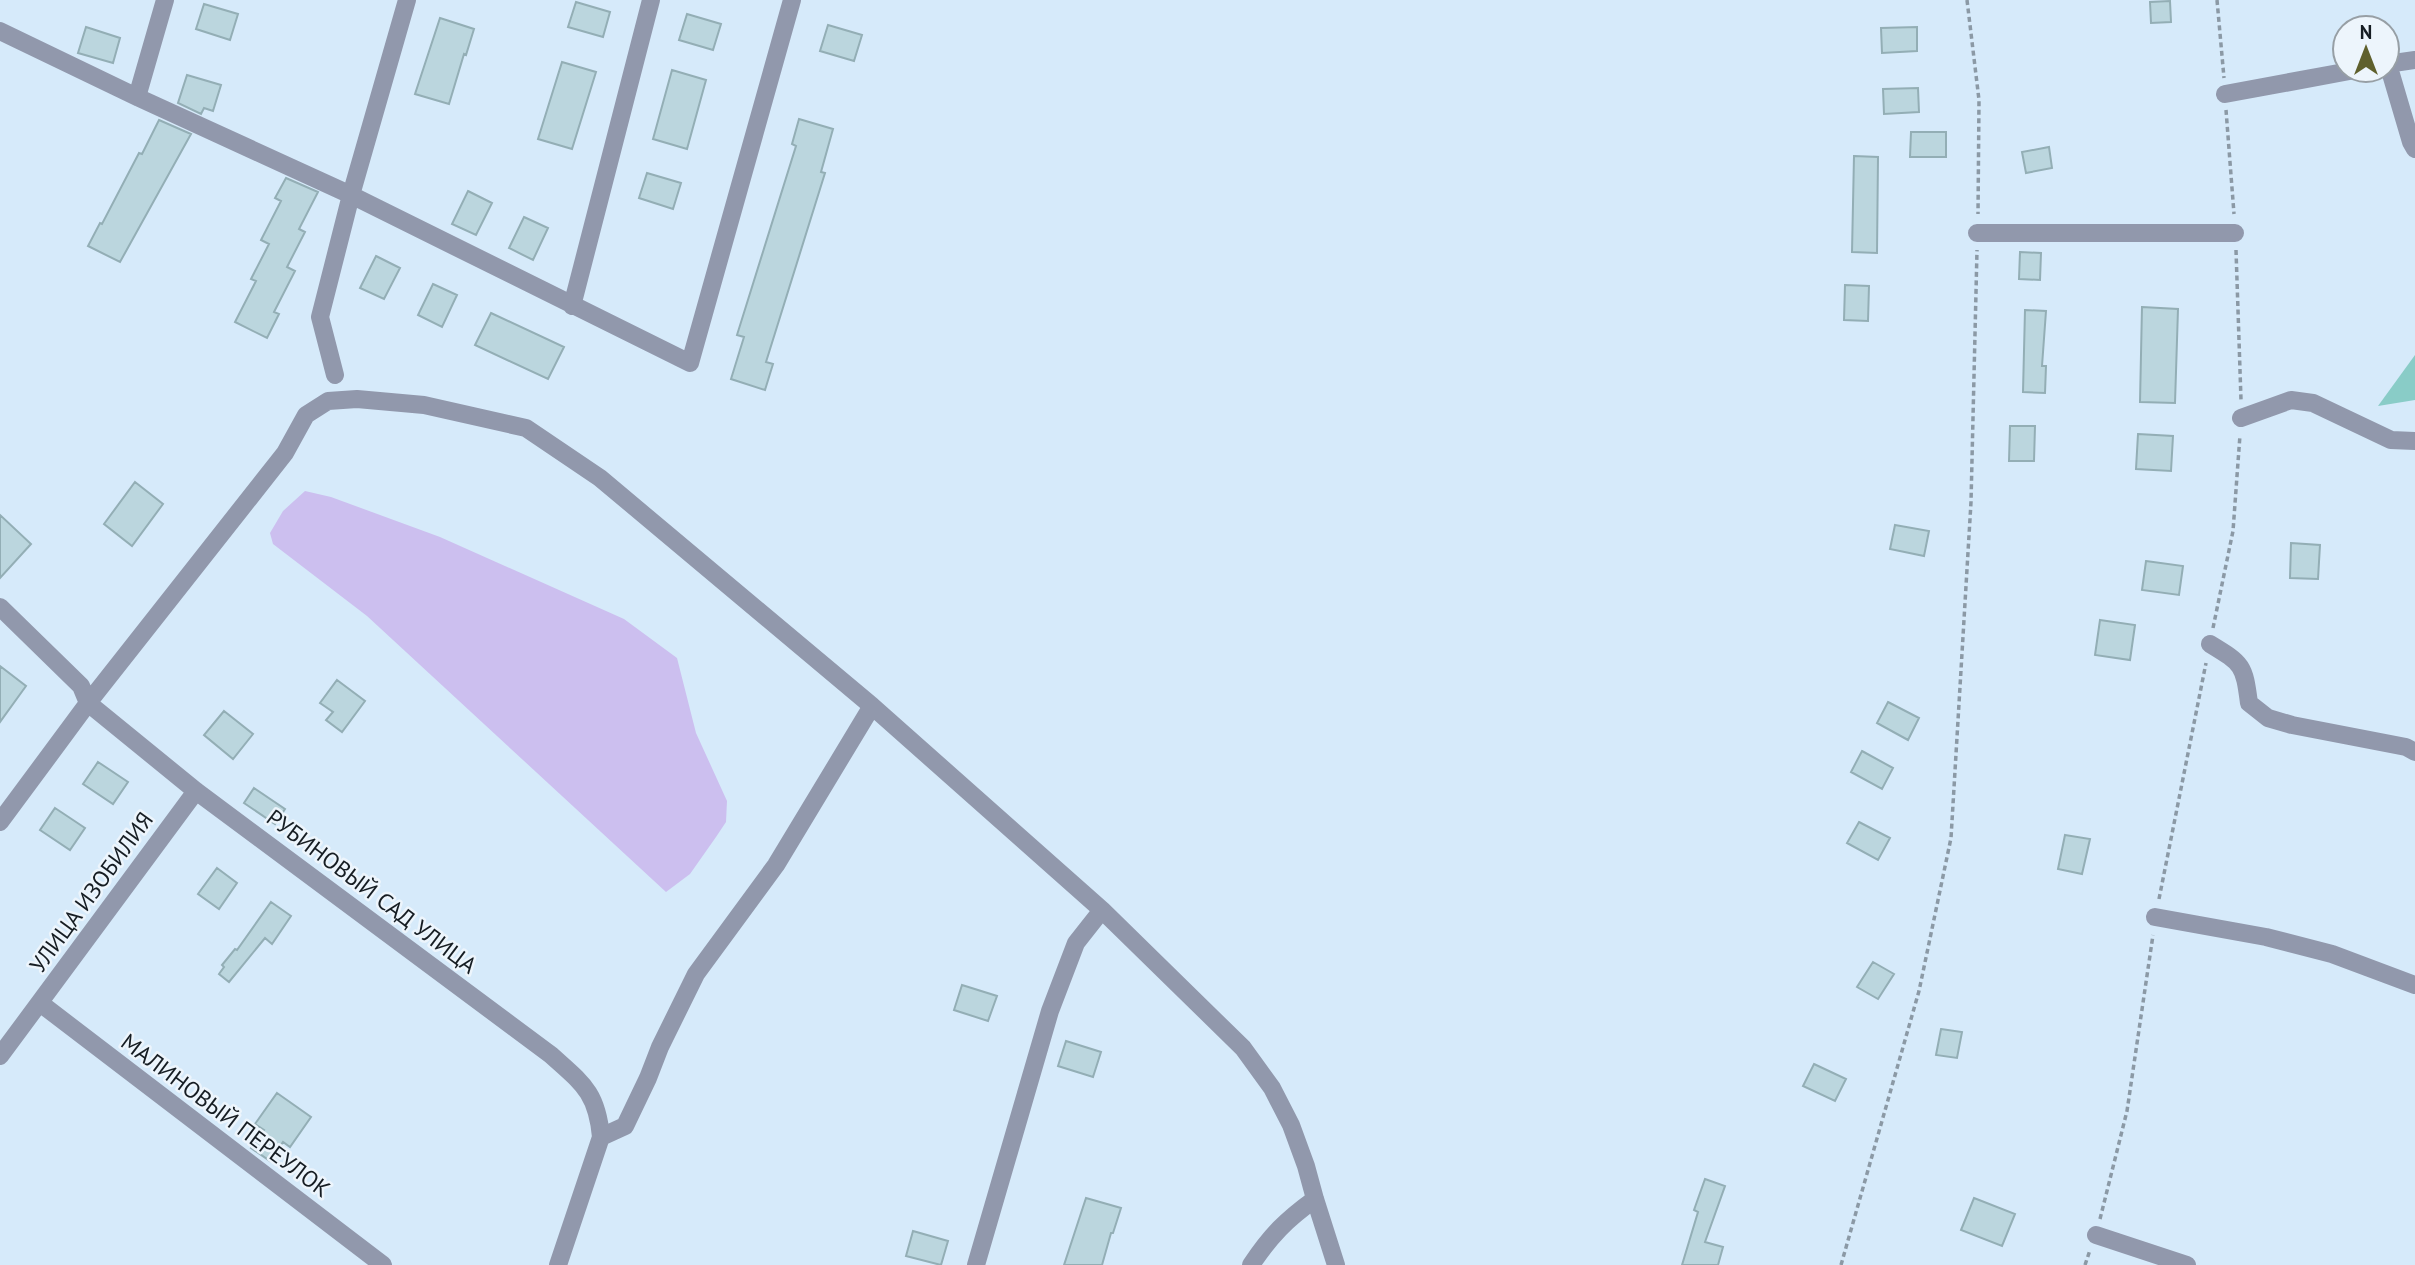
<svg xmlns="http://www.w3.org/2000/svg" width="2415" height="1265" font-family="'PT Sans',sans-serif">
<rect width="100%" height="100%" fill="#d6eafa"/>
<path fill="#ccbfef" d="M305,491l26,6 109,40 184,82 53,39 19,75 31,68 -1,21 -10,15 -26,37 -24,18 -299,-276 -94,-72 -3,-11 13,-22z"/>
<path fill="#89ccc7" d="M2415,355v45l-37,6z"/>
<path fill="#bbd6de" stroke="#93aeb5" stroke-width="2" d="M2170,1l1,21 -20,1 -1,-21z
M576,2l34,10 -7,25 -35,-10z
M204,4l34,10 -8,26 -34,-11z
M687,14l34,10 -8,26 -34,-10z
M440,18l34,11 -8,26 -2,-1 -15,50 -34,-10z
M828,25l34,10 -8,26 -34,-10z
M86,27l34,11 -7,25 -35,-10z
M1917,27v24l-35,2 -1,-25z
M562,62l34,10 -24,77 -34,-10z
M672,70l34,10 -19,69 -34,-10z
M187,75l34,10 -8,26 -9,-3 -3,6 -23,-11z
M1918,88l1,24 -35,2 -1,-25z
M799,119l34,10 -12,43 4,1 -59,189 7,2 -8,26 -34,-11 13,-42 -7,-2 59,-189 -4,-2z
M159,120l32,14 -71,128 -32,-16 12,-23 2,1 37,-71 3,1z
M1911,132h35v25h-36z
M2049,147l3,21 -26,5 -4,-21z
M1854,156l24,1 -1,96 -25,-1z
M647,173l34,10 -8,26 -34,-11z
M286,178l32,14 -19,37 6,3 -18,35 8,4 -21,41 5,2 -12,24 -32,-16 21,-41 -5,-2 18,-35 -8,-4 20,-39 -6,-3z
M468,191l24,12 -16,32 -24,-11z
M524,217l24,11 -15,32 -24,-12z
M2020,252l21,1 -1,27 -21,-1z
M376,256l24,12 -16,31 -24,-11z
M433,284l24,11 -15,32 -24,-12z
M1845,285l24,1 -1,35 -24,-1z
M2142,307l36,2 -3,94 -35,-1z
M2025,310l21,1 -4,55h4l-1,27 -22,-1z
M491,313l73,34 -16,32 -73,-34z
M2010,426h25l-1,35h-25z
M2138,434l35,2 -2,35 -35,-2z
M135,482l28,22 -31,42 -28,-22z
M0,515l31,29 -31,34z
M1895,525l34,6 -5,25 -34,-7z
M2291,543l29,2 -2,34 -28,-1z
M2146,561l37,5 -4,29 -37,-5z
M2100,620l35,5 -5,35 -35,-5z
M0,666l26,20 -26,36z
M337,680l28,21 -23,31 -16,-12 7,-8 -13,-9z
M1888,702l31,16 -11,22 -31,-17z
M224,711l29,23 -20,25 -29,-24z
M1862,751l31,17 -11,21 -31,-17z
M98,762l30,20 -15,22 -30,-20z
M254,788l31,21 -10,15 -31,-21z
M55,808l30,20 -15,22 -30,-20z
M1859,822l31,16 -12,22 -31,-17z
M2065,835l25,4 -8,35 -24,-5z
M217,868l20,15 -18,26 -21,-15z
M271,902l20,14 -19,28 -7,-6 -36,44 -10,-8 5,-7 -2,-2 13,-16 2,1z
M1873,962l21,12 -16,25 -21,-12z
M962,985l35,11 -9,25 -34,-11z
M1941,1029l21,3 -5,26 -21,-3z
M1066,1041l35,11 -8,25 -35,-11z
M1814,1064l32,15 -11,22 -32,-15z
M277,1093l34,24 -21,30 -7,-5 -13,19 -19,-13 13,-18 -9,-6z
M1705,1179l20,7 -20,56 18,5 -5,18h-36l16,-53 -4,-2z
M1086,1198l35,10 -8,25h-2l-9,32h-38z
M1974,1198l41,16 -13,32 -41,-16z
M913,1231l35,10 -7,24 -35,-9z"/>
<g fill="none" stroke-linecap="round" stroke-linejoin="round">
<path stroke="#8b99a5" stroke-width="3.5" stroke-dasharray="5 3.5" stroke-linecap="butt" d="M1967,0l12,100 -1,114
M2217,0l7,78
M2226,110l8,104
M2236,250l5,150
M2213,628l20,-97 7,-96
M2159,899l47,-236
M2100,1219l27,-108 26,-176
M1841,1265l78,-274 32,-153 20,-336 6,-252
M2085,1265l5,-15"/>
<path stroke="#9198ac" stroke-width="18" d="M0,31l137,66 214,98 339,168 102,-363
M2387,64l28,-4
M2388,64l23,78 4,7
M2225,94l130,-24
M137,97l28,-97
M1977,233h258
M572,306l79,-306
M335,375l-15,-58 31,-122 56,-195
M2241,418l50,-18 22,3 78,37 24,1
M0,607l81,79 7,17 108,88 355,264c31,28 46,37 50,82l-43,128
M2210,644c33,20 34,21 39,59l19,15 24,7 114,22 9,5
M0,822l88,-119 197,-250 21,-38 22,-14 29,-2 67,6 102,23 74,50 272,228 230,204 141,138 29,40 19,37 15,41 9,33 21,66
M2155,917l111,20 66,17 83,31
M40,1003l343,262
M0,1056l196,-265
M601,1137l24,-11 23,-48 12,-31 36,-73 80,-109 96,-159
M2096,1235l91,30
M976,1265l74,-254 26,-68 26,-33
M1251,1265c20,-30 35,-45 64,-66"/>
</g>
<g text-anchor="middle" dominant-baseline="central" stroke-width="5" stroke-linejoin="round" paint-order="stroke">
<g font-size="23" fill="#161d23" stroke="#edf5fc">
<text transform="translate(372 891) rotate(37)">РУБИНОВЫЙ САД УЛИЦА</text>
<text transform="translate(91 892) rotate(-54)">УЛИЦА ИЗОБИЛИЯ</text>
<text transform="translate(226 1115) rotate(37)">МАЛИНОВЫЙ ПЕРЕУЛОК</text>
</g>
</g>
<g transform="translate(2366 49)"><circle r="33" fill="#edf5fc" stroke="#979fa5" stroke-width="2"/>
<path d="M0-5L12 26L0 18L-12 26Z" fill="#5f602d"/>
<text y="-10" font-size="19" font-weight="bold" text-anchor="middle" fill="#161d23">N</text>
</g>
</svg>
